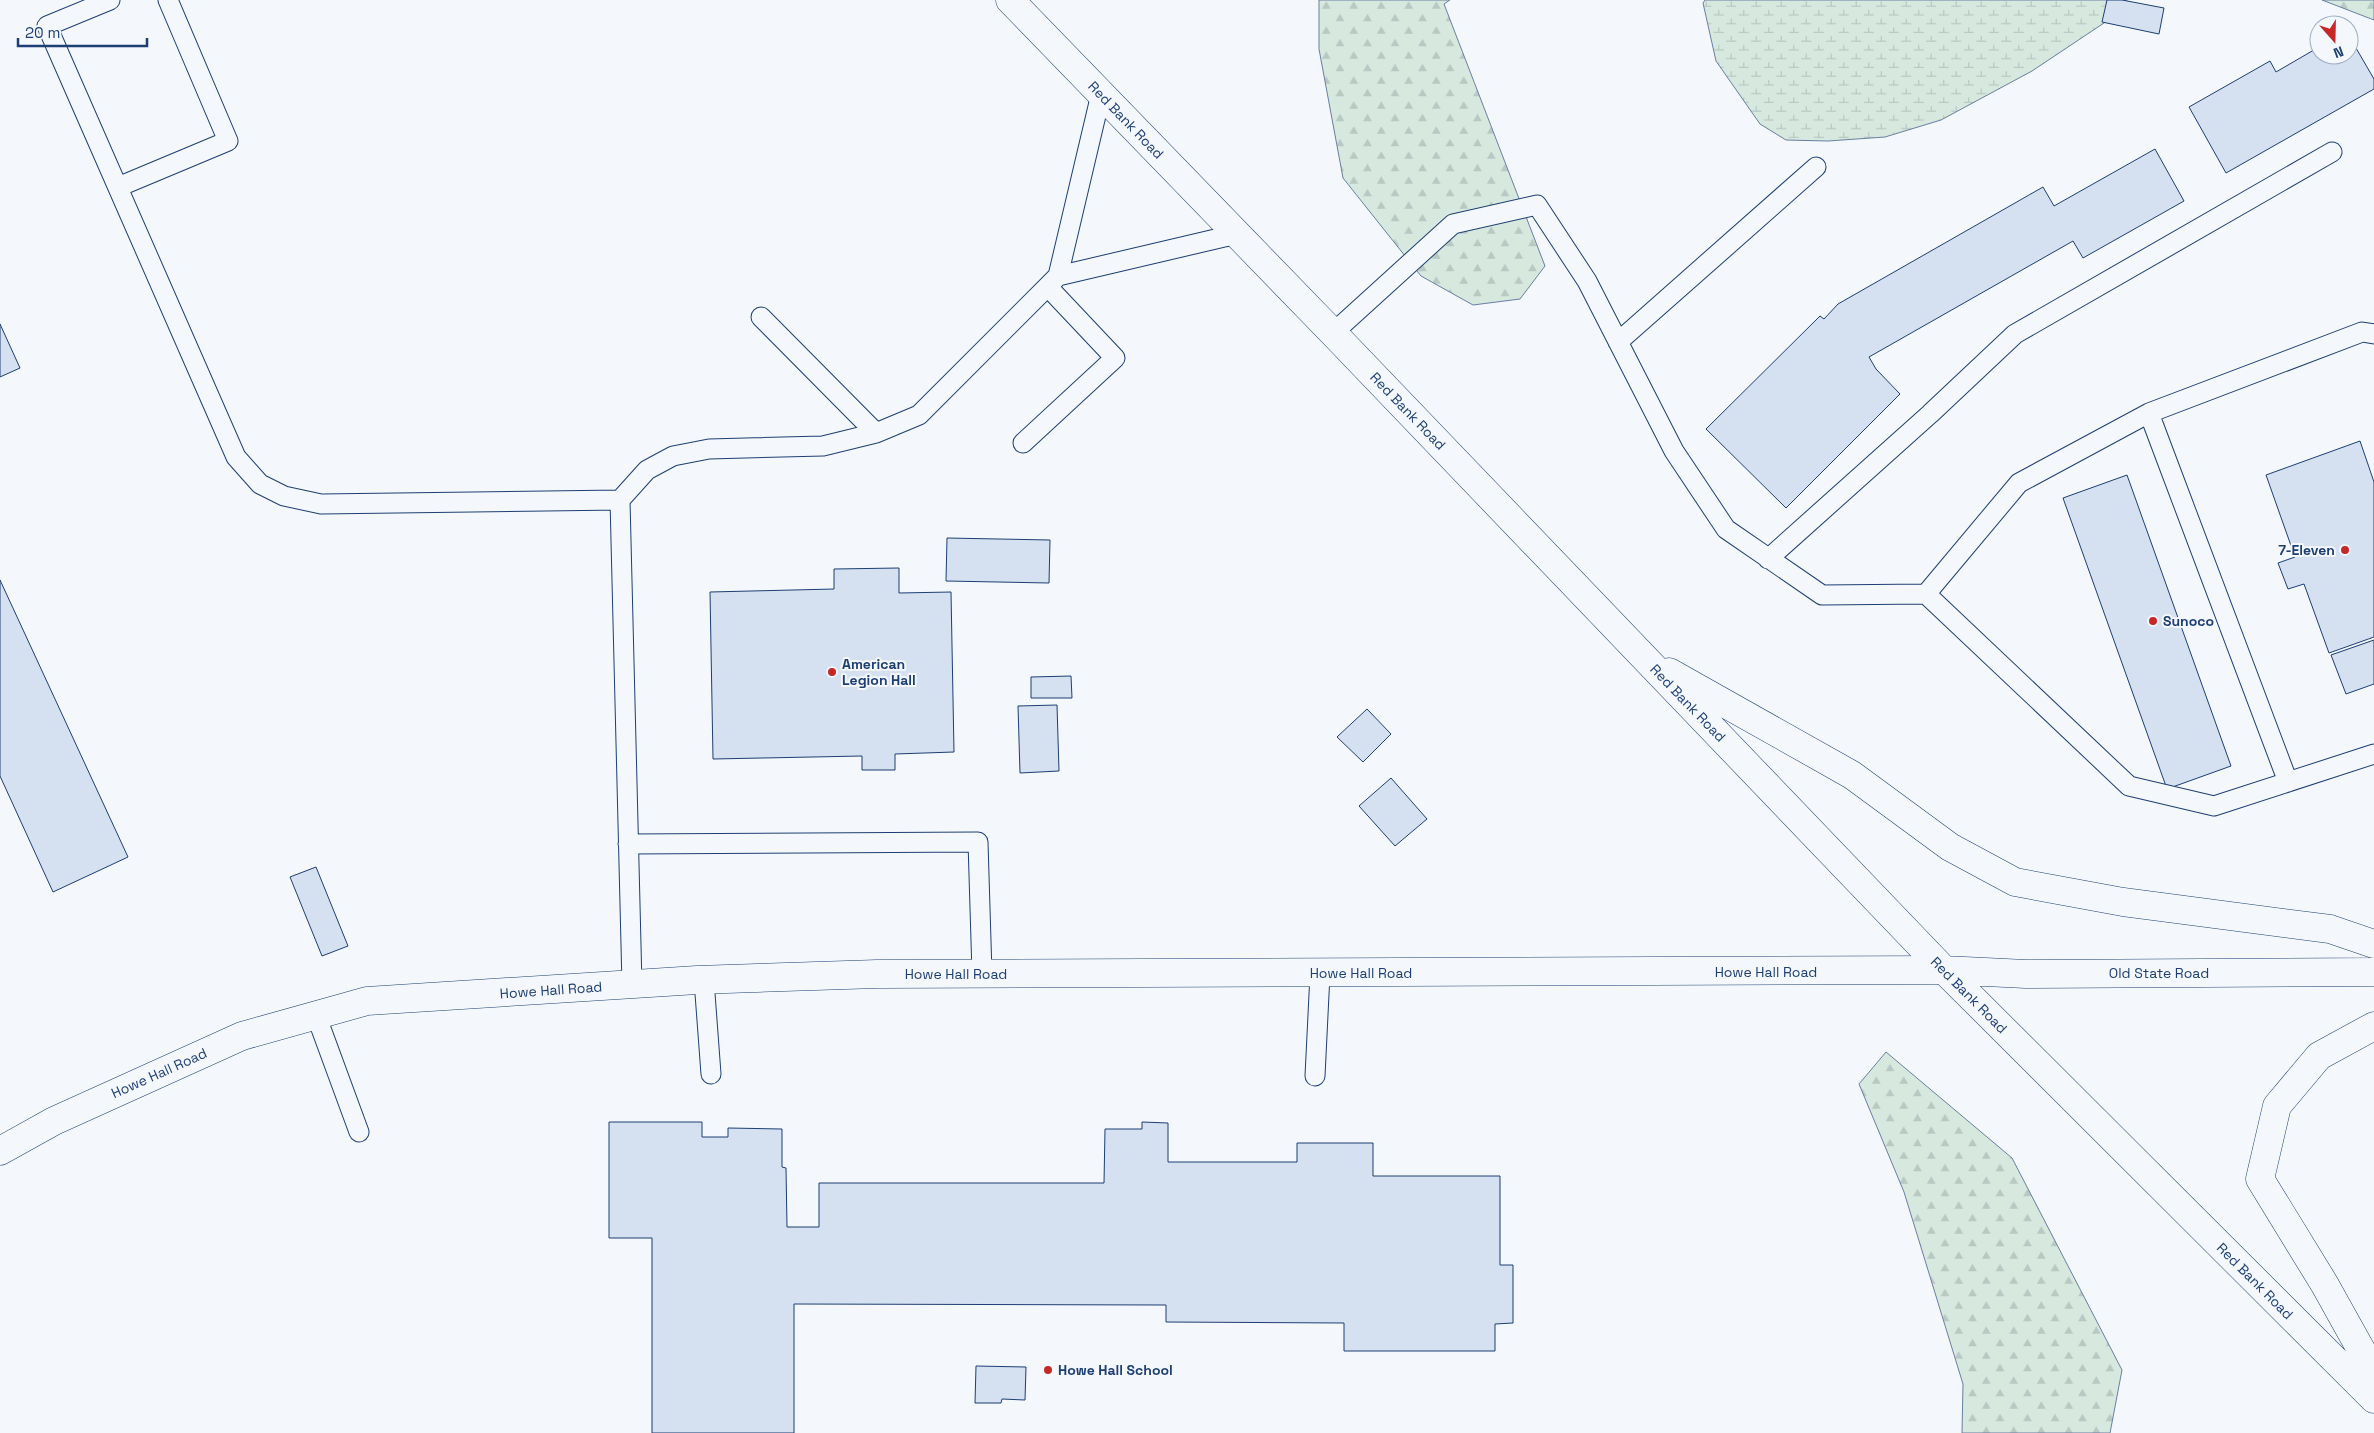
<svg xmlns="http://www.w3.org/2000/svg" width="2374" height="1433" font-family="'Space Grotesk',sans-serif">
<defs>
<pattern id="forest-firs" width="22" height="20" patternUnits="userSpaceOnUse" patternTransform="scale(1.25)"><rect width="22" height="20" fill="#d7e8df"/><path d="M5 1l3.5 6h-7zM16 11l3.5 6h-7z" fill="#b8c8c3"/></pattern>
<pattern id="wetland-marsh" width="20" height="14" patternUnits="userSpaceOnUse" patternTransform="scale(1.25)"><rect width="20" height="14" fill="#d7e8df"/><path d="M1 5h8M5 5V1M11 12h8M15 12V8" fill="none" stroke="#b8c8c3"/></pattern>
</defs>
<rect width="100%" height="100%" fill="#f4f7fb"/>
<path fill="url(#forest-firs)" stroke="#687fa3" d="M1319,0h131l-6,4 101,262 -25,33 -47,6 -52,-29 -78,-98 -24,-129z
M2322,0h52v20z
M1886,1052l126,106 110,212 -12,63h-148l1,-49 -59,-192 -45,-108z"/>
<path fill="url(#wetland-marsh)" stroke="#687fa3" d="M1705,0h422l-11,15 -84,56 -91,49 -56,17 -57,4 -42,-1 -26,-16 -44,-63 -13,-58z"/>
<path fill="#d5e0f0" stroke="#1d3f73" d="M2107,0h15l42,8 -5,26 -57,-12z
M2349,36l25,43v10l-148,84 -37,-66 81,-46 6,11 43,-25v8h30z
M2155,149l29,52 -101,57 -10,-17 -204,116 7,12 24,25 -114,114 -80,-79 114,-113 4,3 14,-15 205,-117 11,19z
M0,324l20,44 -20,9z
M2360,441l14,41v155l-45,16 -25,-69 -16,5 -10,-26 17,-6 -29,-82z
M2127,475l104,291 -64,23 -104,-291z
M947,538l103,2 -1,43 -103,-2z
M899,568v25l52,-1 3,160 -59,2v16h-33v-14l-149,3 -3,-167 124,-3v-20z
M0,580l128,277 -75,35 -53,-116z
M2374,640v44l-28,10 -15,-39z
M1071,676l1,22h-41v-21z
M1057,705l2,66 -39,2 -2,-67z
M1367,709l24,25 -28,28 -26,-25z
M1391,778l36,41 -32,27 -36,-40z
M316,867l32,79 -26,10 -32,-79z
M609,1122h93v15h26v-9l54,1v38l4,1 1,59h32v-44h285l1,-54h37v-7l26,1v39h129v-19h76v33h127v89h13v58l-18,1v27h-151v-28l-178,-1v-17l-372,-1v129h-142v-195h-43z
M976,1366l50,1 -1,33 -23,-1 -1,4h-26z"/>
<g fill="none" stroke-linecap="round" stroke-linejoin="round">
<defs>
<path id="service" d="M110,0l-63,26 189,431 24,27 24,12 37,8 299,-4
M118,187l110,-46 -60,-141
M1058,276l179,-42
M761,317l115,116 43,-18 139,-139 43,-182
M1333,333l120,-109 84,-19 50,76 87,170 52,78 96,66 104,-1 203,192 85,20 160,-52
M1618,342l198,-175
M2149,413l139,369
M1023,443l92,-85 -67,-71
M1768,559l162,-145 85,-80 317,-182
M1926,594l93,-111 130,-70 213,-81 12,2
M628,844l350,-2 4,132
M704,980l7,94
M632,985l-12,-485 27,-30 26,-14 36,-7 114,-3 53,-13
M316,1015l43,117
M1315,1076l5,-102"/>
<path id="minor" d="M0,1151l54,-30 188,-85 125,-35 330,-21 180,-6 1067,-4"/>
<path id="secondary" d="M1010,0l323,333 611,637 430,429
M1669,672l183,103 98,72 65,35 108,20 207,27 44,15
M1944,970l82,4 348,-2
M2374,1026l-55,30 -42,50 -17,73 65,106 49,88"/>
</defs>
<use href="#service" stroke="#1d3f73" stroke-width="21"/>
<use href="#minor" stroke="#1d3f73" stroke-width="29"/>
<use href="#secondary" stroke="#1d3f73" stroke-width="29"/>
<use href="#service" stroke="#f4f7fb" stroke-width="19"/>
<use href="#minor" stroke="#f4f7fb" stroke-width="28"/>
<use href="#secondary" stroke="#f4f7fb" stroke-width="28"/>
</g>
<g fill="#c62828" stroke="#f4f7fb" stroke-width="2">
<circle cx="2345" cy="550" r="5"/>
<circle cx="2153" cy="621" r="5"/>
<circle cx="832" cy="672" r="5"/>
<circle cx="1048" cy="1370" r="5"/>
</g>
<g text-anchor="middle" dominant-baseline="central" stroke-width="4" stroke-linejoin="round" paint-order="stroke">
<g font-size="14" fill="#1d3f73" stroke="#f4f7fb">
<text transform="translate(1126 120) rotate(46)">Red Bank Road</text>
<text transform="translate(1408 411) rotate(46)">Red Bank Road</text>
<text transform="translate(1688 703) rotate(46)">Red Bank Road</text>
<text x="1766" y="972">Howe Hall Road</text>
<text x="1361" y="973">Howe Hall Road</text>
<text x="2159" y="973">Old State Road</text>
<text x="956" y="974">Howe Hall Road</text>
<text transform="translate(551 990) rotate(-4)">Howe Hall Road</text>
<text transform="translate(1969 995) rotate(45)">Red Bank Road</text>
<text transform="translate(159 1073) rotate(-24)">Howe Hall Road</text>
<text transform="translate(2255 1281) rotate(45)">Red Bank Road</text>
</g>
<g font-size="14" font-weight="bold" fill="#1d3f73" stroke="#f4f7fb" text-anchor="start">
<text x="2335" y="550" text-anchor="end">7-Eleven</text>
<text x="2163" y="621">Sunoco</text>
<text x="842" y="664">American<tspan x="842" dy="16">Legion Hall</tspan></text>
<text x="1058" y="1370">Howe Hall School</text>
</g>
</g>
<g transform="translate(2334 40) rotate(160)"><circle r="24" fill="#f4f7fb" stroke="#9eadc5"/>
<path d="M0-4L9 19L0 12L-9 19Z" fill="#c62828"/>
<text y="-8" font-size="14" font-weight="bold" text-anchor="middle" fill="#1d3f73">N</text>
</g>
<path d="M18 38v8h129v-8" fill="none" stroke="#1d3f73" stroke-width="2.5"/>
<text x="25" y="38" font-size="15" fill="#1d3f73" stroke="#f4f7fb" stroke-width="4" paint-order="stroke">20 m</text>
</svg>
